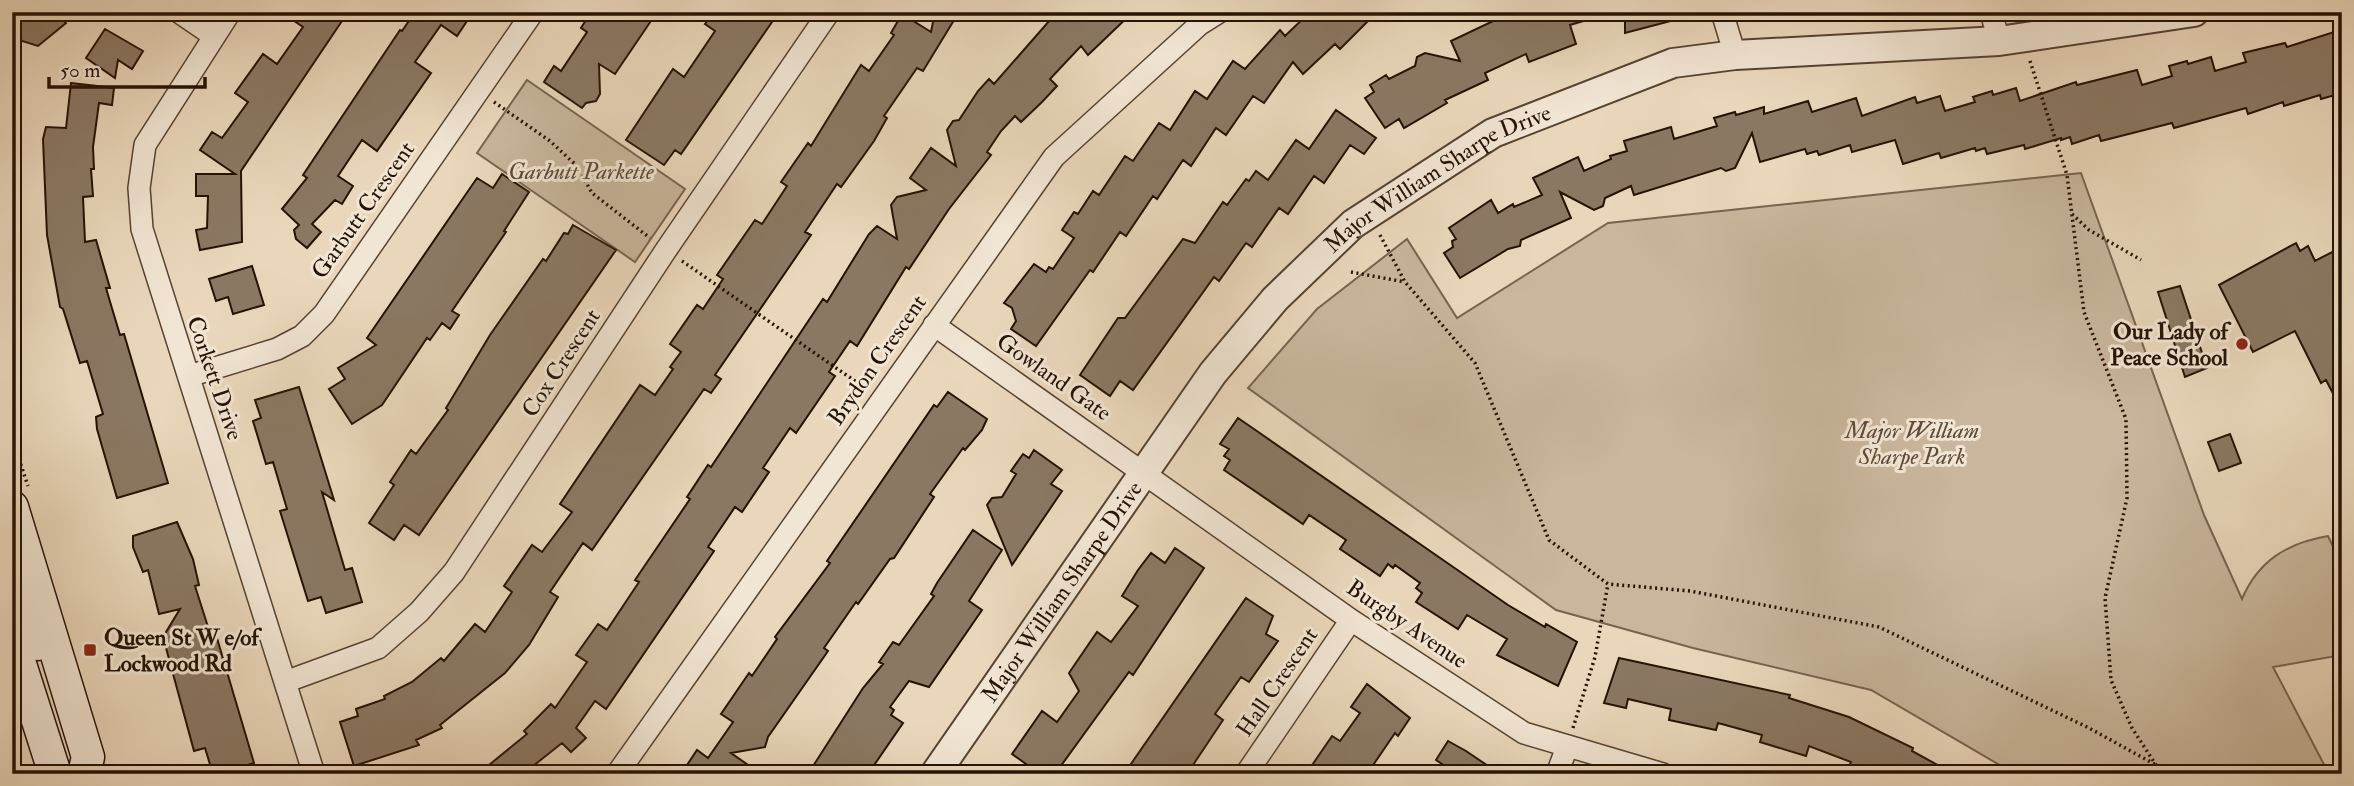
<svg xmlns="http://www.w3.org/2000/svg" width="2354" height="786" font-family="'IM FELL Double Pica',serif">
<rect width="100%" height="100%" fill="#ead7bb"/>
<filter id="stains"><feTurbulence type="fractalNoise" baseFrequency=".00286" numOctaves="4"/><feColorMatrix values="0 0 0 0 .2 0 0 0 0 .09 0 0 0 0 .02 0 0 0 .5 -.17"/></filter>
<radialGradient id="worn" r=".72"><stop offset=".6" stop-color="#630" stop-opacity="0"/><stop offset="1" stop-color="#630" stop-opacity=".3"/></radialGradient>
<path fill="#c9b69c" stroke="#776450" stroke-width="2" d="M527,80l158,109 -50,73 -158,-109z
M2081,173l123,342 38,84c16,-38 45,-56 86,-63l14,29v90l-69,12 56,107h-314l-144,-84 -178,-42 -137,-38 -308,-222 69,-79 90,-70 50,79 151,-95z"/>
<path fill="#8b7863" stroke="#251204" stroke-width="2" d="M23,12h34l9,11 -28,23 -16,-5 -4,-5v-11l-4,-5z
M281,12h67l-107,159 1,71 -42,8 -4,-20 11,-2 1,-32h-12v-22h39l-35,-24 12,-18 10,6 26,-36 -13,-9 28,-39 14,10 26,-37z
M415,12h46l8,6 -12,18 -16,-11 -26,37 16,11 -54,78 -15,-11 -24,36 15,10 -11,18 -7,-4 -23,24 9,8 -14,16 -11,-9 -2,-9 5,-5 -17,-16 25,-31 -4,-3 97,-145 2,1z
M591,12h66l-42,62 -16,-10 1,30 -4,7 -10,2 -4,5 -38,-26 10,-16 7,5 26,-39 -6,-4z
M714,12h44l14,10 -91,132 -6,-4 -11,15 -38,-25 47,-71 11,8 31,-46 -10,-7z
M935,12h24l-36,59 -6,-3 -33,48 3,2 -13,23 -33,46 -4,-3 -32,48 6,3 -96,140 6,4 -10,14 -7,-4 -112,161 -9,-7 -33,49 8,5 -29,48 -24,28 -65,52 2,3 -26,12 3,5 -65,21 -14,-44 18,-6 -2,-7 29,-10 -1,-3 28,-14 29,-24 3,3 31,-37 10,8 27,-40 -8,-6 28,-41 10,7 30,-40 -12,-8 80,-119 15,10 18,-26 -3,-2 11,-15 -11,-8 27,-39 6,4 20,-30 -6,-4 38,-55 7,4 25,-38 -6,-4 27,-39 3,3 50,-81 8,6 25,-36 -3,-2 11,-19 29,18z
M1057,12h16l8,8 9,-8h43l-45,43 -7,-9 -31,33 7,7 -15,16 -21,20 -6,-6 -14,15 -14,21 4,3 -42,54 -40,60 -3,-2 -49,79 -7,-5 -21,31 6,4 -39,57 -6,-5 -27,40 6,4 -27,40 -7,-5 -27,40 6,4 -108,158 -11,-8 -19,27 10,10 -15,14 -9,-9 -39,31h-45l49,-40 -3,-3 27,-27 4,4 32,-46 -11,-7 22,-31 9,6 32,-48 -4,-2 55,-81 -3,-2 21,-32 3,2 112,-168 4,3 42,-68 8,-8 20,13 -6,-34 6,-8 29,-7 -16,-12 21,-30 25,18 -9,-36 6,-9 6,-1 19,-29 11,-12 5,5z
M1310,12h67l-37,37 -5,-5 -32,30 -10,-12 -29,41 -11,-7 -27,39 -10,-7 -25,38 -8,-6 -26,39 -4,-3 -27,40 -6,-4 -27,40 -3,-2 -54,76 -25,-17 5,-8 -4,-13 -8,-5 30,-39 12,8 3,-5 4,2 21,-31 -12,-8 12,-18 4,2 15,-23 6,4 26,-39 8,5 26,-38 11,7 25,-39 12,8 26,-38 12,8 35,-39 5,6z
M1512,12h87l1,4 -30,9 6,19 -47,18 -3,-8 -41,19 3,7 -43,20 2,3 -43,25 -5,-9 -14,9 -20,-30 9,-6 -4,-7 16,-10 3,4 26,-13 2,-9 8,-4 35,8 -9,-20z
M1625,12h56l1,6 -57,15z
M105,29l38,22 -11,18 -14,-9 -3,18 -29,-20z
M2334,32l1,5 7,-2v58l-21,6 -1,-4 -36,11 -1,-4 -35,12 -2,-6 -72,20 -2,-5 -71,18 -2,-6 -27,9 -2,-7 -9,3v-2l-36,11 -1,-4 -37,9 -2,-6 -9,3 -1,-3 -34,10 -2,-5 -36,11 -8,-24 -43,12 -2,-7 -31,10 -2,-4 -10,3 -2,-5 -45,13 -8,-29 -17,35 -9,3 -5,-3 -87,27 -3,-9 -26,12 -2,8 -9,4 -34,-18 11,26 -50,22 -1,6 -12,3 -48,29 -16,-25 9,-6 -1,-6 4,-2 -7,-11 42,-28 7,13 15,-9 1,3 28,-12 -9,-17 45,-21 6,14 27,-12 -1,-3 17,-5 -3,-10 47,-14 3,12 43,-13 -3,-8 21,-6 1,3 28,-8v7l44,-13 4,11 44,-14 6,18 53,-19 2,6 23,-7 5,15 30,-9 -2,-5 19,-6 1,4 23,-7 4,13 56,-19 1,3 60,-15 5,15 30,-9 -3,-10 18,-5 1,3 23,-7 4,14 31,-9 -3,-9 42,-10 2,4z
M71,83l43,5 -2,17 -13,-2 -6,44 1,22h-3l2,27 -10,1 2,45 11,-2 14,48h-4l5,17 9,30 4,-1 44,149 -51,15 -20,-69 -1,-12 7,-3 -16,-53 -7,2 -17,-54 -3,-2 -13,-72 -4,-96 3,-12 20,1z
M1336,110l40,28 -12,16 -14,-9 -26,38 -10,-7 -26,38 -9,-6 -27,39 -6,-4 -27,38 -5,-4 -81,113 -13,-9 -10,15 -30,-21 38,-57h7l58,-79 12,4 28,-41 4,3 19,-26 3,2 7,-10 12,9 28,-40 13,9z
M502,174l27,18 -25,39 2,1 -54,79 7,4 -9,14 -8,-6 -12,17 -3,-2 -45,67 -30,19 -23,-35 16,-10 -7,-11 38,-23 -9,-7 110,-160 16,10z
M573,225l43,25 -197,285 -15,-10 -10,15 -25,-17 25,-38 -4,-3 21,-32 5,4 32,-44 -2,-2 44,-73 53,-76 3,2 18,-28 4,1z
M2296,243l4,8 8,-5 7,15 21,-11 6,13v148l-16,-31 -5,3 -26,-52 -42,21 -34,-67z
M252,266l12,39 -31,9 -5,-17 -12,4 -7,-22z
M2180,286l27,82 -22,9 -27,-85z
M299,387l35,113 -12,-8 23,78 7,-2 10,34 -36,11 -5,-16 -13,4 -28,-90 7,-2 -14,-47 -7,2 -13,-43 8,-3 -6,-18z
M948,392l39,27 -5,11 -17,20 -2,-2 -33,46 4,3 -40,61 -4,1 -32,45 -2,-2 -32,46 4,3 -60,86 -3,10 -34,6 30,21h-80l16,-24 11,8 25,-36 -12,-8 28,-41 3,3 25,-37 -2,-2 55,-74 -3,-2 107,-156 3,2z
M1238,418l270,187 37,22 1,-3 31,18 -19,44 -61,-31 10,-16 -40,-24 -9,14 -42,-27 6,-9 -6,-5 4,-5 -25,-18 -2,3 -5,-4 -8,12 -40,-27 6,-9 -37,-25 -6,9 -79,-54 6,-10 -6,-4 5,-7 -9,-5z
M2230,434l11,29 -22,8 -11,-29z
M1034,450l28,20 -11,14 11,7 -50,74 -25,-60 5,-7 10,-1 14,-23 -5,-3 12,-17 6,4z
M177,522l16,37 6,26 -4,1 14,44 5,-2 40,135 -13,4 2,7h-30l-8,-26 -11,3 -31,-114 17,-28 -21,5 -11,-44 -5,2 -10,-25v-11z
M973,530l29,20 -33,51 13,9 -53,77 -20,-6 -19,26 4,3 -3,5 12,8 -35,51h-60l55,-86 20,-24 -4,-2 14,-20 6,3 35,-49 -3,-2 6,-11z
M1175,548l29,20 -71,107 -4,-3 -74,102h-37l8,-10 -14,-10 30,-43 15,11 22,-31 -10,-18 28,-41 14,10 27,-36 -16,-10 16,-26 13,-17 14,10z
M1246,598l27,18 -7,18 12,7 -29,41 -8,-5 -26,37 8,6 -36,54h-63z
M1619,658l171,37 -1,3 60,19 64,31 -1,3 42,23h-109l6,-12 -42,-16 -3,10 -46,-14 2,-7 -44,-12 -2,7 -47,-10 2,-11 -43,-10 -2,9 -22,-5z
M1367,684l43,34 -12,18 -3,-3 -28,41h-61l26,-38 8,5 20,-28 -9,-6z
M1448,741l18,10 34,23h-43l-21,-14z"/>
<g fill="none" stroke-linecap="round" stroke-linejoin="round">
<defs>
<path id="minor" d="M179,12l35,24
M230,12l-85,133 -6,43 3,41 172,545
M1722,12l13,43
M1991,12l8,29
M934,325l417,295 173,113 139,41
M189,376l88,-27 25,-13 22,-22 209,-302
M285,682l93,-34 41,-36 35,-40 212,-322 163,-238
M617,774l437,-617 146,-133 19,-12
M1246,774l105,-154
M1557,774l10,-27"/>
<g id="tertiary">
<path id="s1" d="M935,774l278,-401 62,-74 78,-75 140,-91 180,-70 62,-8 264,-14 195,-29"/>
</g>
<path id="secondary" d="M12,507l76,250 -4,17
M12,604l17,9 9,31
M12,639l43,135"/>
</defs>
<use href="#minor" stroke="#564332" stroke-width="24"/>
<use href="#tertiary" stroke="#564332" stroke-width="32"/>
<use href="#secondary" stroke="#251204" stroke-width="35"/>
<path stroke="#251204" stroke-width="3.5" stroke-dasharray="2 3.5" stroke-linecap="butt" d="M2030,61l37,114 17,137 42,107 1,79 -22,100 6,82 21,48 24,37 11,9
M494,102l56,39 27,25 15,27 58,45
M2072,214l17,16 52,30
M1380,235l25,47 70,81 74,177 59,44 82,7 189,36 210,101 67,37
M682,261l183,127
M1351,272l54,10
M12,438l16,48
M1573,728l22,-71 13,-73"/>
<use href="#minor" stroke="#f1e5d3" stroke-width="21"/>
<use href="#tertiary" stroke="#f1e5d3" stroke-width="28"/>
<use href="#secondary" stroke="#f1e5d3" stroke-width="32"/>
</g>
<g fill="#8f2418" stroke="#f1e5d3" stroke-width="2.5">
<circle cx="2242" cy="344" r="7"/>
<rect x="83" y="643" width="14" height="14" rx="3.5"/>
</g>
<g text-anchor="middle" dominant-baseline="central" stroke-width="6" stroke-linejoin="round" paint-order="stroke">
<g font-size="23" font-style="italic" fill="#5e4b39" stroke="#f1e5d3">
<text x="581" y="171">Garbutt Parkette</text>
<text x="1912" y="430">Major William<tspan x="1912" dy="26">Sharpe Park</tspan></text>
</g>
<g font-size="23" fill="#251204" stroke="#f1e5d3">
<text stroke="none"><textPath href="#s1" startOffset="789">Major William Sharpe Drive</textPath></text>
<text transform="translate(363 210) rotate(-55)">Garbutt Crescent</text>
<text transform="translate(877 360) rotate(-55)">Brydon Crescent</text>
<text transform="translate(561 363) rotate(-57)">Cox Crescent</text>
<text transform="translate(1054 377) rotate(35)">Gowland Gate</text>
<text transform="translate(215 378) rotate(71)">Corkett Drive</text>
<text stroke="none"><textPath href="#s1" startOffset="222">Major William Sharpe Drive</textPath></text>
<text transform="translate(1407 624) rotate(34)">Burgby Avenue</text>
<text transform="translate(1277 682) rotate(-56)">Hall Crescent</text>
</g>
<g font-size="23" font-weight="bold" fill="#251204" stroke="#f1e5d3" text-anchor="end">
<text x="2228" y="331">Our Lady of<tspan x="2228" dy="26">Peace School</tspan></text>
<text x="104" y="637" text-anchor="start">Queen St W e/of<tspan x="104" dy="26">Lockwood Rd</tspan></text>
</g>
</g>
<rect width="2354" height="786" fill="none" stroke="#ead7bb" stroke-width="42"/>
<rect x="14" y="14" width="2326" height="758" fill="none" stroke="#251204" stroke-width="3.5"/>
<rect x="21" y="21" width="2312" height="744" fill="none" stroke="#251204" stroke-width="2"/>
<path d="M49 77v10h156v-10" fill="none" stroke="#251204" stroke-width="3.5"/>
<text x="60" y="77" font-size="21" fill="#251204" stroke="#f1e5d3" stroke-width="5" paint-order="stroke">50 m</text>
<rect width="100%" height="100%" filter="url(#stains)"/>
<rect width="100%" height="100%" fill="url(#worn)"/>
</svg>
